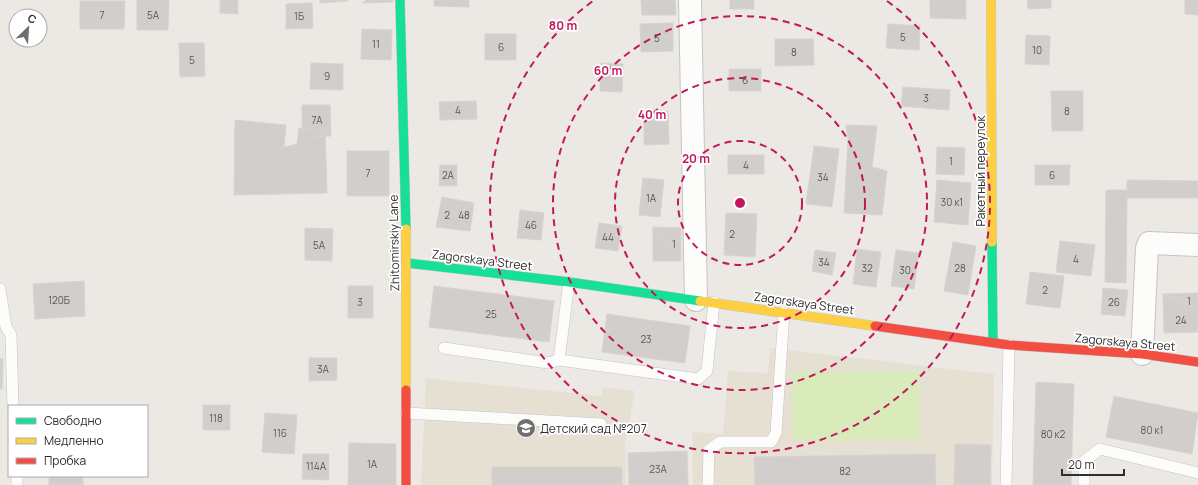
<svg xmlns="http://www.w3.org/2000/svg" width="1198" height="485" font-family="Manrope,sans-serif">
<rect width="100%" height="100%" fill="#ece8e4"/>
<path fill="#e6e0d3" d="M770,348l224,26 -2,111h-299l-1,-53 31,2 5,-63 40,2z
M426,378l175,18 2,-9 32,4 -10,52 1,42h-205z"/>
<path fill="#d9eabb" d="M919,371l1,69 -127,1 -1,-69z"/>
<path fill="#d1cecb" stroke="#d7d4d0" d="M137,0h32l-1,30h-31z
M220,0h18v14l-18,-1z
M320,0h28v1l-28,2z
M366,0h27v2l-30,1z
M434,0h35v7l-35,-1z
M641,0h34l1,15h-34z
M730,0h24v9h-24z
M930,0h36v19l-36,-1z
M1027,0h24v8l-23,1z
M1185,0h13v15l-13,-1z
M80,1h45l-1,28h-44z
M312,3l1,25 -27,1v-25z
M673,23v28l-32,1 -1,-28z
M888,24l32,2 -1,24 -33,-2z
M362,29l30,1 -1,30 -30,-1z
M485,34h31v26h-31z
M1026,35l24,1 -1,29 -24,-1z
M775,39h38l1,26 -39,1z
M179,43h25l1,33 -25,1z
M311,63l32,1v26l-33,-1z
M601,63l22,1 -1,28 -22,-1z
M729,69h32v22h-32z
M903,87l47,3 -1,20 -48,-4z
M1051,91h32v40h-31z
M476,101l1,18 -37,1 -1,-18z
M302,105h28l1,31 -29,1z
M644,111h24l1,33 -25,1z
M235,120l51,5 -2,22 13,-3 2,-16 26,2 2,63 -93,2z
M846,125l31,1 -5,41 15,4 -5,44 -38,-2 4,-74z
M814,146l25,3 -7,58 -26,-3z
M937,147l28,1 -1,27 -28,-1z
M347,151h42v45h-42z
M728,155h36v19h-36z
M440,165h17v21h-18z
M1035,165h35l-1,20h-34z
M643,178l21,2 -4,37 -21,-2z
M937,180l34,3 -3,42 -34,-3z
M1127,180l71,1v17h-71l-1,85 -21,-1 1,-92h21z
M442,197l32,6 -38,24z
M474,203l-4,28 -34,-4z
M520,210l24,3 -3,27 -24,-2z
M726,213l31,1 -33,41z
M757,214l-2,43 -31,-2z
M599,223l23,3 -4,25 -23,-3z
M653,227l28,34h-28z
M653,227l28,1v33z
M305,228l28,1 -1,32 -27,-1z
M1060,241l35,4 -4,31 -35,-4z
M953,242l23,4 -8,49 -24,-4z
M857,249l24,3 -5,35 -23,-3z
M815,250l21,3 -4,22 -20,-4z
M896,250l23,3 -5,36 -23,-3z
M1030,272l34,4 -4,32 -34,-4z
M84,281l1,35 -50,3 -2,-35z
M348,286h25v32h-25z
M434,286l120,15 -5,41 -120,-15z
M1103,288l25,2 -3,26 -24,-2z
M1198,293v16l-35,-15z
M1163,294l35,15v23l-34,1z
M607,314l83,12 -5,37 -83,-11z
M309,358h28v22l-28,1z
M0,359h3l-1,30h-2z
M1036,382l38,2 -3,101h-38z
M1114,396l84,17 -6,41 -86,-17z
M203,405h27v25h-27z
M265,413l32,2 -3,39 -32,-2z
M349,443l47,1v41h-48z
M955,444l36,1 -1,40h-36z
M687,451l1,34h-59l-1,-32z
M303,454h26v26l-27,-1z
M935,454l1,31h-181l-1,-28z
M492,467h130v18h-130z
M49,476h34v9h-34z"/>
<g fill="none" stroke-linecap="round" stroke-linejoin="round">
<defs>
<path id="lane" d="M0,289l6,38 5,8 2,71
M444,348l104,15 11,-3 10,-78
M559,360l139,19 9,-8 7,-69
M406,413l195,11
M17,476v9
M708,485l1,-35 11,-8h51l5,-9 8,-121
M1006,485l3,-140
M1084,485v-24l16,-12 98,24"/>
<path id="street" d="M690,0l6,300
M1142,354l5,-106 2,-5 49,2"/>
<path id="fast" d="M400,0l6,229
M992,242l1,100
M407,263l162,19 131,19"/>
<path id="slow" d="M991,0l1,242
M406,229v161
M700,301l175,25"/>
<path id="jam" d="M875,326l134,19 133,9 56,8
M406,485v-95"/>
</defs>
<use href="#lane" stroke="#c5c4c5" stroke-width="12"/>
<use href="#street" stroke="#c5c4c5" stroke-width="24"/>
<use href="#fast" stroke="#c5c4c5" stroke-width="10"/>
<use href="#slow" stroke="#c5c4c5" stroke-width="10"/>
<use href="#jam" stroke="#c5c4c5" stroke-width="10"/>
<use href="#lane" stroke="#fcfcfb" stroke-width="11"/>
<use href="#street" stroke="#fcfcfb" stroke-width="22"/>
<use href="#fast" stroke="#16e098" stroke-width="9"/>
<use href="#slow" stroke="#ffcf43" stroke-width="9"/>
<use href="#jam" stroke="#f24e42" stroke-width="9"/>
</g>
<g fill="none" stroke="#c2185b" stroke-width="2" stroke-dasharray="7 5">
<circle cx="740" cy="203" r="62"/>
<circle cx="740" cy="203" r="125"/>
<circle cx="740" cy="203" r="187"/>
<path d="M887 1A250 250 0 1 1 593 1"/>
</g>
<defs>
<symbol id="school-disc" viewBox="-11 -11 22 22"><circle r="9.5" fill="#706f6e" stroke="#fff"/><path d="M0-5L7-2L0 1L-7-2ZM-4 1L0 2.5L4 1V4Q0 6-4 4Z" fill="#fff"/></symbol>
</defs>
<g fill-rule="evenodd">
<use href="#school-disc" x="515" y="417" width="22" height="22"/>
</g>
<g text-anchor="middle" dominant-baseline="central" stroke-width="3.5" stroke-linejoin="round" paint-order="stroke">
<g font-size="10" fill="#585857">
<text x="102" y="15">7</text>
<text x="153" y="15">5А</text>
<text x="299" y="16">1Б</text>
<text x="903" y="37">5</text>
<text x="657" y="38">5</text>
<text x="376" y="44">11</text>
<text x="501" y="47">6</text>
<text x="1037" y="50">10</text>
<text x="794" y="52">8</text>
<text x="192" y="60">5</text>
<text x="327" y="76">9</text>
<text x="745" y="80">6</text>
<text x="926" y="98">3</text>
<text x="458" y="110">4</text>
<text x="1067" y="111">8</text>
<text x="317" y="120">7А</text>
<text x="951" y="161">1</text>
<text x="746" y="165">4</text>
<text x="368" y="173">7</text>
<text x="448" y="175">2А</text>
<text x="1052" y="175">6</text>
<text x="823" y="177">34</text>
<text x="651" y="198">1А</text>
<text x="952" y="202">30 к1</text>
<text x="447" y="215">2</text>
<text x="464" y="215">48</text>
<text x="531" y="225">46</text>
<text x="732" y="234">2</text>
<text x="608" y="237">44</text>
<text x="674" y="244">1</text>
<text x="319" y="245">5А</text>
<text x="1076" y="259">4</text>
<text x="824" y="262">34</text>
<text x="867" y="268">32</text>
<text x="960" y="268">28</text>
<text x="905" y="270">30</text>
<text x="1045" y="290">2</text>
<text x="59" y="300">120Б</text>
<text x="1189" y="301">1</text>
<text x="360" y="302">3</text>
<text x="1114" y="302">26</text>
<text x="491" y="314">25</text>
<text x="1181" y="320">24</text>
<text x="646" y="339">23</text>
<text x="323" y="369">3А</text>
<text x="216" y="418">118</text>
<text x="1152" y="430">80 к1</text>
<text x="280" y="433">116</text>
<text x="1053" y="434">80 к2</text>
<text x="372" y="464">1А</text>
<text x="316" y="466">114А</text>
<text x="658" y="469">23А</text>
<text x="845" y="471">82</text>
</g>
<g font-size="12" fill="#2e2e2e" stroke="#fff">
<text transform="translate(980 171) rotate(-90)">Ракетный переулок</text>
<text transform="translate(394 243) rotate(-91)">Zhitomirskiy Lane</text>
<text transform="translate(482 260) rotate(7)">Zagorskaya Street</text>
<text transform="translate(804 303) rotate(8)">Zagorskaya Street</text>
<text transform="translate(1125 342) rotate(5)">Zagorskaya Street</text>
</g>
<g font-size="12" fill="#2e2e2e" stroke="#fff" text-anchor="start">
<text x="540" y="428">Детский сад №207</text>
</g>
</g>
<circle cx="740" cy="203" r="6" fill="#c2185b" stroke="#fff" stroke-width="2"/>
<g font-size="12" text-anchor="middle" font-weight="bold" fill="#c2185b" stroke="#fff" stroke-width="3.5" stroke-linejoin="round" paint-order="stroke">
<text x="563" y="30">80 m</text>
<text x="608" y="75">60 m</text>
<text x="652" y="119">40 m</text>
<text x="696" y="163">20 m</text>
</g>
<rect x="8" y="405" width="140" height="72" fill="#ffffff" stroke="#ababab"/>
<rect x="16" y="418" width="20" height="6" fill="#16e098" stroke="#ababab"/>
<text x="44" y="425" font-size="12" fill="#2e2e2e">Свободно</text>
<rect x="16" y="438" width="20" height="6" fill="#ffcf43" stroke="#ababab"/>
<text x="44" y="445" font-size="12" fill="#2e2e2e">Медленно</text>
<rect x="16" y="458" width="20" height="6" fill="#f24e42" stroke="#ababab"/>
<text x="44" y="465" font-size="12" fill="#2e2e2e">Пробка</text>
<g transform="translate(28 28) rotate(25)"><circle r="19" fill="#ffffff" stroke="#ababab"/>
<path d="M0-3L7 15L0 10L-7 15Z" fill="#706f6e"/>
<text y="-6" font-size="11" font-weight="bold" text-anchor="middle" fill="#2e2e2e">С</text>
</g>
<path d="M1062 469v6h62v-6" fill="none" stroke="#2e2e2e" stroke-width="2"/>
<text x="1068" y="469" font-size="12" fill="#2e2e2e" stroke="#ffffff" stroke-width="3" paint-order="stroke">20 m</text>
</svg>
